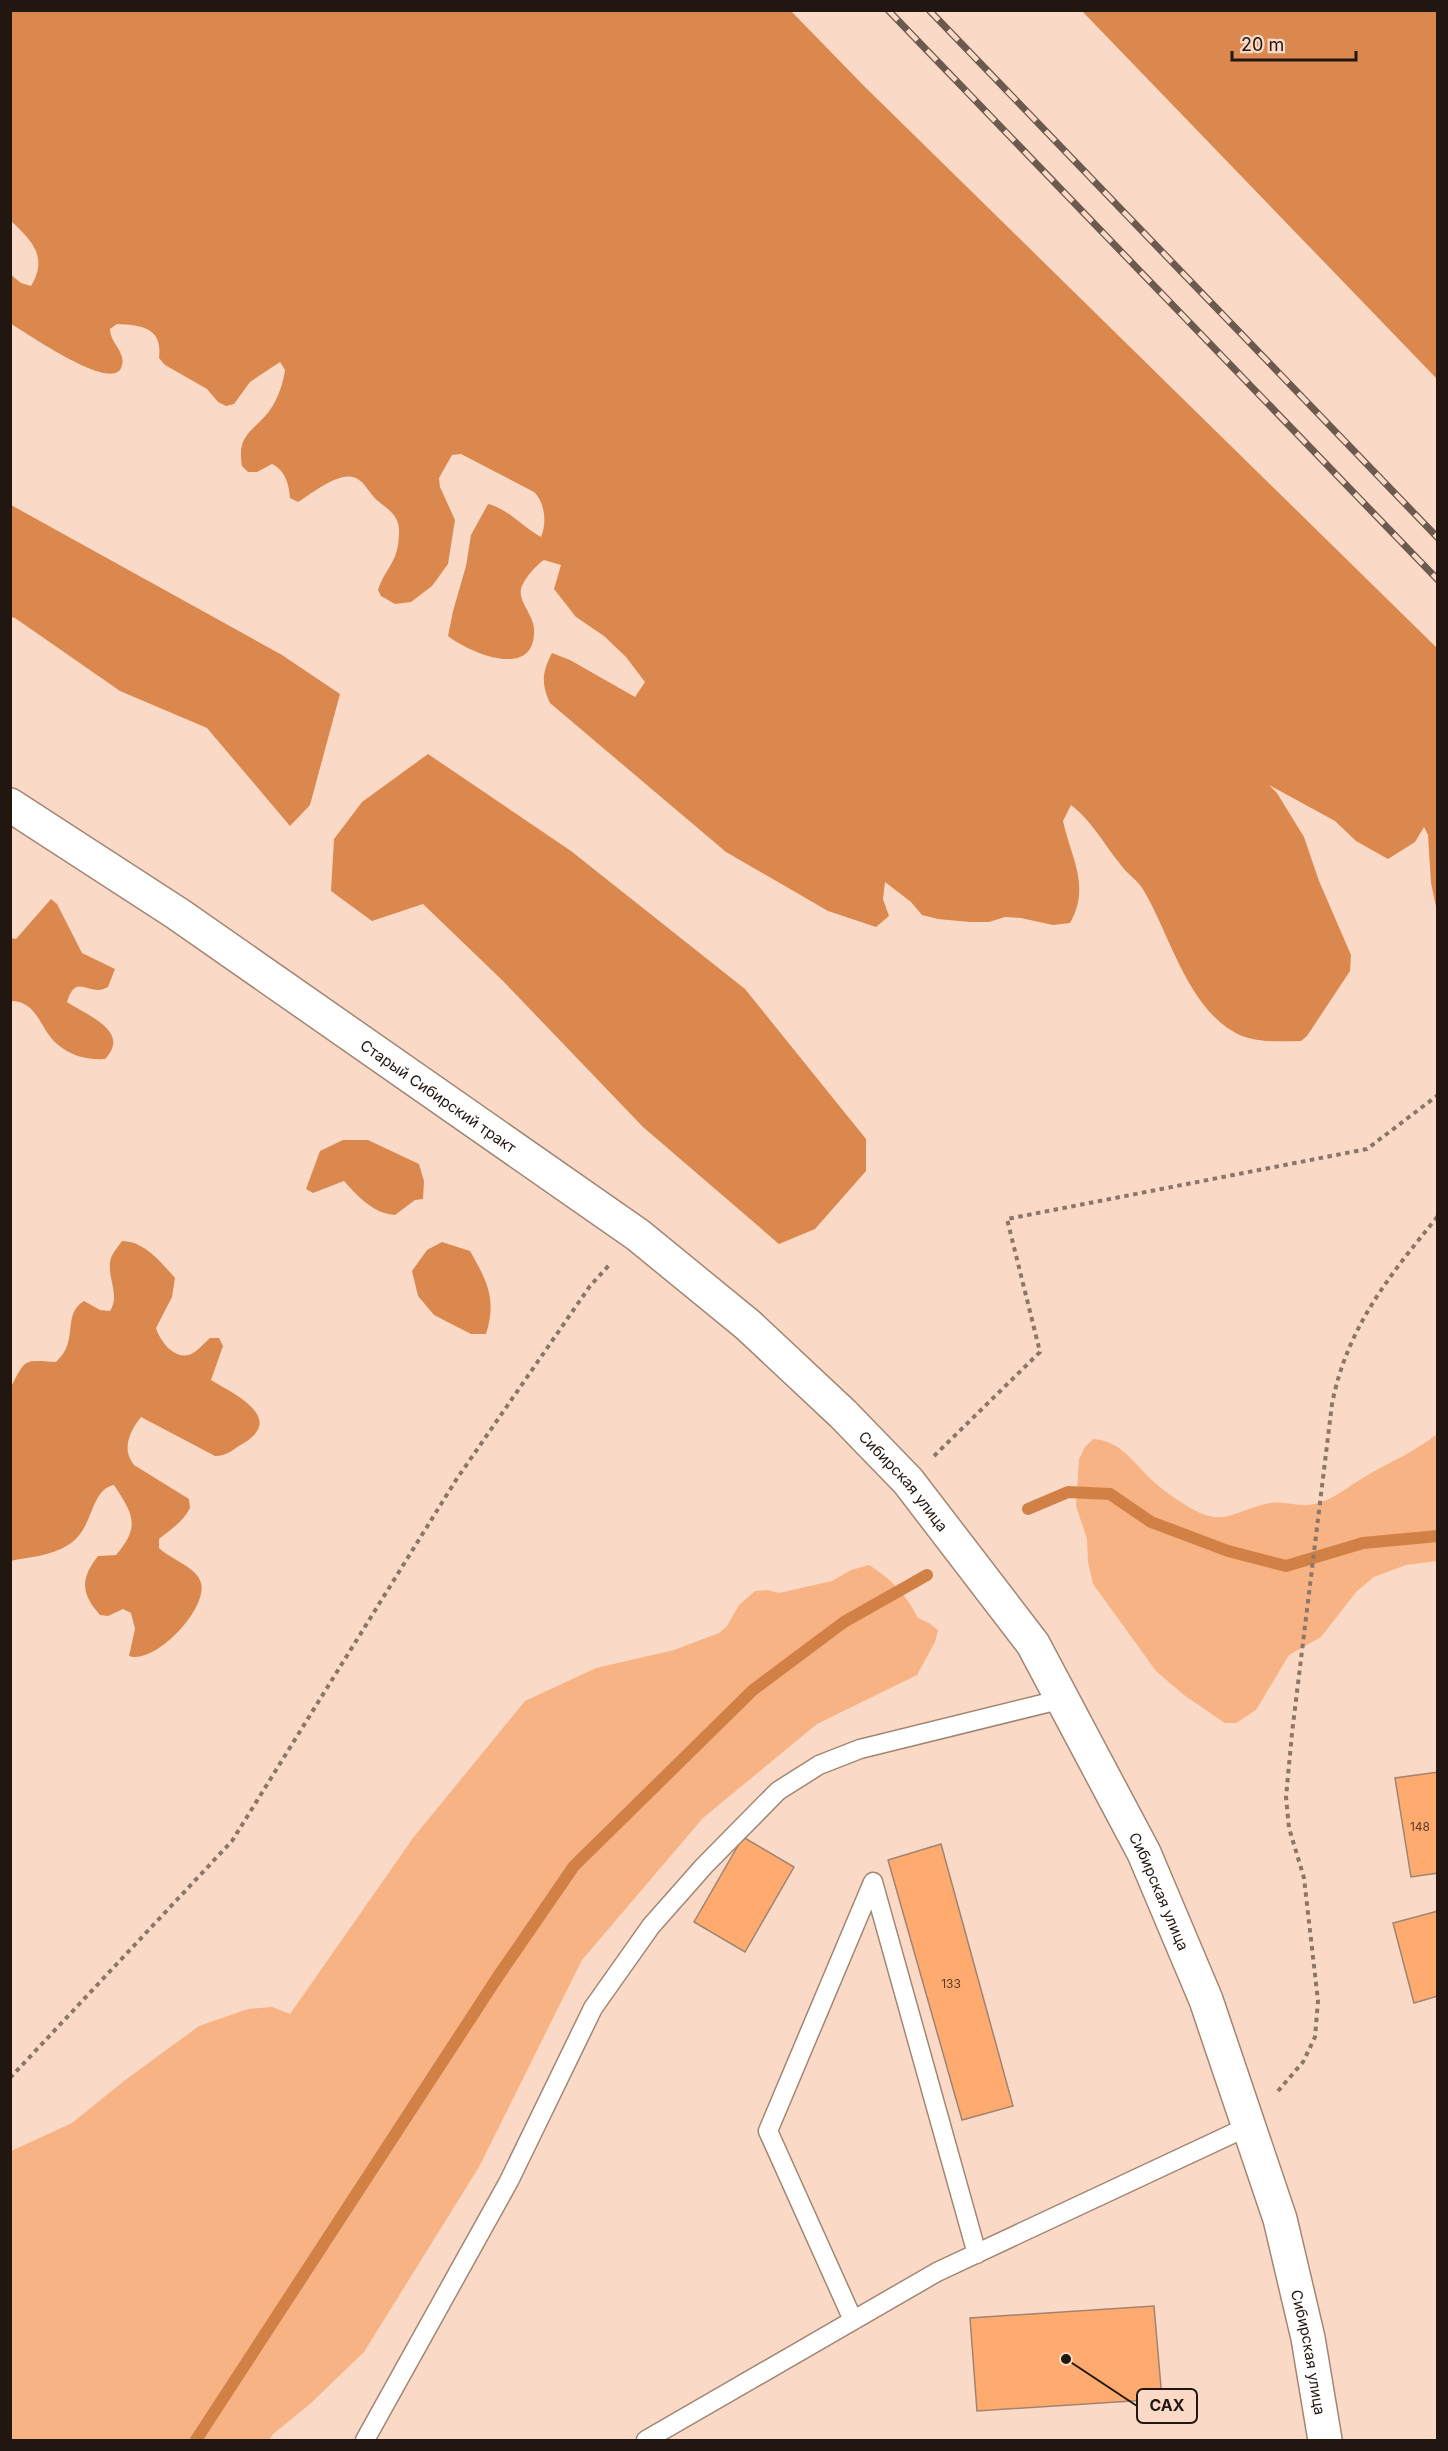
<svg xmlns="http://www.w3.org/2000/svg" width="1448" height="2451" font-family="Inter,sans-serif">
<rect width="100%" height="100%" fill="#fadac6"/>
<path fill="#f8b384" d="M1437,1434v127l-31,4 -32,12 -17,14 -36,46 -32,18 -33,55 -20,13h-11l-41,-28 -28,-24 -63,-87 -5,-22 -1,-23 -11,-33 3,-47 6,-12 8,-8c28,1 42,26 61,43 9,8 20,16 30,22 37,24 44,10 81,0 16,-5 33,4 50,0 18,-4 32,-17 48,-26 24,-15 52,-26 74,-44z
M869,1565c22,14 37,29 49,53l11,5 9,7 -3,12 -18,33 -100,49 -114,94 -121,142 -103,207 -115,185 -54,52 -37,30 -4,6h-258v-289l61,-28 52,-42 75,-55 49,-17 24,-2 18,7 123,-176 112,-137 71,-33 78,-18 45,-17 8,-7 12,-21 16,-14 12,-1 12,3 53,-12 19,-11z"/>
<path fill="#da884e" d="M11,10l780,1 72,74 574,563v263l-6,-28 -3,-48 -4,-8 -9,15 -27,17 -32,-18 -21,-20 -66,-36 8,8 27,44 15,44 32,74 -1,16 -43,65 -6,5c-19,0 -41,2 -59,-5 -53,-23 -71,-99 -98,-145 -6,-11 -17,-17 -24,-27 -17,-21 -28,-43 -49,-59l-8,16c8,37 28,65 7,102l-17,2 -32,-7 -16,-1 -16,5h-19l-32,-3 -16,-4 -11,-13 -26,-20 -2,17 6,17 -13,11 -48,-16 -102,-59 -176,-149c-9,-20 -8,-31 2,-50l18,7 65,37 10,-15 -19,-25 -22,-21 -28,-19 -22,-28 7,-24 -17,-5c-8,5 -21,20 -23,29 -3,12 12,26 13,39 3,53 -63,26 -86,8l5,-25 13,-45 5,-31 17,-31c21,5 34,23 53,33 6,-13 4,-35 -7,-45l-73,-38 -9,1 -13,23 1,9 15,33 -7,44 -16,22 -21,16 -16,2 -14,-8 -3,-6c8,-24 20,-26 21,-56 1,-18 -9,-23 -21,-33 -8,-6 -12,-18 -22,-23 -16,-8 -45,16 -58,24l-8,-4c-1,-14 -5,-28 -18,-34l-15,8h-9l-6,-6c-6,-33 13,-35 28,-56 8,-12 13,-26 15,-40l-5,-8 -30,20 -16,22 -8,2 -8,-4 -11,-13 -42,-24 -6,-7c4,-30 -17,-33 -42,-34l-7,5c0,15 18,24 11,39 -10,24 -94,-35 -110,-44v-49l10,8 10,3c18,-30 0,-46 -20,-65z
M1082,11h355v368z
M11,505l271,150 58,39 -30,111 -20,21 -83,-98 -87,-37 -105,-73 -4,-1z
M428,754l143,97 174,138 121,150v32l-51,58 -36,15 -136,-117 -140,-146 -80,-77 -51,17 -41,-30 3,-52 28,-37z
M51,899l6,5 25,49 33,16 -7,18c-3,1 -6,3 -10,3 -15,0 -23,-13 -31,12 19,13 65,29 38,57 -18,1 -34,-3 -48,-15 -17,-14 -19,-43 -46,-43v-63l5,1z
M343,1140h25l51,24 5,17 -1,18 -8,1 -20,15c-21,-1 -38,-19 -51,-34l-31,12 -7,-4 14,-38z
M122,1241c22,0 39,21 53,37l-3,19 -16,31c4,13 19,33 35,26 7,-3 13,-11 19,-16h9l4,8 -12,34c21,13 75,37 33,63 -11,6 -16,13 -29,13l-74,-39c-11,14 -20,32 -7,48l55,34 1,9c-8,15 -19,21 -31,31v9c11,11 38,19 42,35 7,26 -46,82 -72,73l6,-27 -4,-16 -8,-4 -15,7 -8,-1c-19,-21 -20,-36 -2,-59l18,-1c25,-29 17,-41 -2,-70 -25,5 -19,44 -46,60 -17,11 -38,12 -58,16l1,-174c15,-29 12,-27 45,-25 24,-22 5,-47 28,-61l16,9 10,1c10,-16 -2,-31 0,-49 1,-8 8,-15 12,-21z
M442,1242l28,9c17,30 27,48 16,83h-15l-37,-19 -16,-19 -6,-25 15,-21z"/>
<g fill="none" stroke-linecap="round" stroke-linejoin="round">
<path stroke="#d18146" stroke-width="12" d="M1028,1509l40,-17 42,2 41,28 77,29 58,15 77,-23 75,-7
M196,2440l301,-462 77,-112 179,-176 91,-68 83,-47"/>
</g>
<path fill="#ffab70" stroke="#a08371" stroke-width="1.5" d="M1438,1772v101l-27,4 -16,-99z
M743,1837l51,30 -49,85 -51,-30z
M941,1844l72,262 -51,14 -74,-260z
M1438,1911v85l-24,7 -21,-80z
M1154,2306l8,93 -185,12 -7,-93z"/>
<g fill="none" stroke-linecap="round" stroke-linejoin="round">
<defs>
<path id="lane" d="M853,2320l-85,-189 105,-249 104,372
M365,2440l144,-259 84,-173 58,-82 53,-60 74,-75 41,-26 41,-16 203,-50
M646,2440l291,-168 312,-146"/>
<g id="secondary">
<path id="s1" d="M10,805l168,109 460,321 110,90 95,89 65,67 125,163 111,209 62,147 74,219 28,119 17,102"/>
</g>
</defs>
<use href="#lane" stroke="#a28673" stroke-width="21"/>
<use href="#secondary" stroke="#a28673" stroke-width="36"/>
<path stroke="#8b7669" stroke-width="4" stroke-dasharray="4.5 4.5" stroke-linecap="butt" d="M934,1456l106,-104 -33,-133 360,-70 71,-54
M10,2078l222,-237 224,-361 134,-194 21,-23
M1278,2091l25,-29 12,-25 3,-36 -14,-123 -15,-50 -3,-31 6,-64 40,-329c15,-77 58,-129 106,-188"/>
<use href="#lane" stroke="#fff" stroke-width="18"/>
<use href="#secondary" stroke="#fff" stroke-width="33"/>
<defs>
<path id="rail" d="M888,10l550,570
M929,10l509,528"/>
</defs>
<use href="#rail" stroke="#6c5a4f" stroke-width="7"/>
<use href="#rail" stroke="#fadac6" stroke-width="4.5" stroke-dasharray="14" stroke-linecap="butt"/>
</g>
<g text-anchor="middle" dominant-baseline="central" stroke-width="5" stroke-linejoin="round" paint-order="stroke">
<g font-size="12" fill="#583c28">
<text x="1420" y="1826">148</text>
<text x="951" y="1983">133</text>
</g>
<g font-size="15" fill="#211710" stroke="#fadac6">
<text stroke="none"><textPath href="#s1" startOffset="518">Старый Сибирский тракт</textPath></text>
<text stroke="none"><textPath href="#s1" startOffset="1124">Сибирская улица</textPath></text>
<text stroke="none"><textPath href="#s1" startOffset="1610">Сибирская улица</textPath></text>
<text stroke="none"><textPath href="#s1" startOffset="2096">Сибирская улица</textPath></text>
</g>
</g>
<path fill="none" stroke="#211710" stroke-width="2" d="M1066 2359L1137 2406"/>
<circle fill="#211710" stroke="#fadac6" stroke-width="2" cx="1066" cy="2359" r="6"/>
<rect fill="#fadac6" stroke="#211710" stroke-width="2" x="1137" y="2389" width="60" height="34" rx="6"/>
<g font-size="16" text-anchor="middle" font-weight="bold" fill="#211710">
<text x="1167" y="2411">САХ</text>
</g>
<rect width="1448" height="2451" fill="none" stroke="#211710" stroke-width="24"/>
<path d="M1232 51v9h124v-9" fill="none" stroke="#211710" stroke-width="3"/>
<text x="1241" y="51" font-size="18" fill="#211710" stroke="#fadac6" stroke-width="4.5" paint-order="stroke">20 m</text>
</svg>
